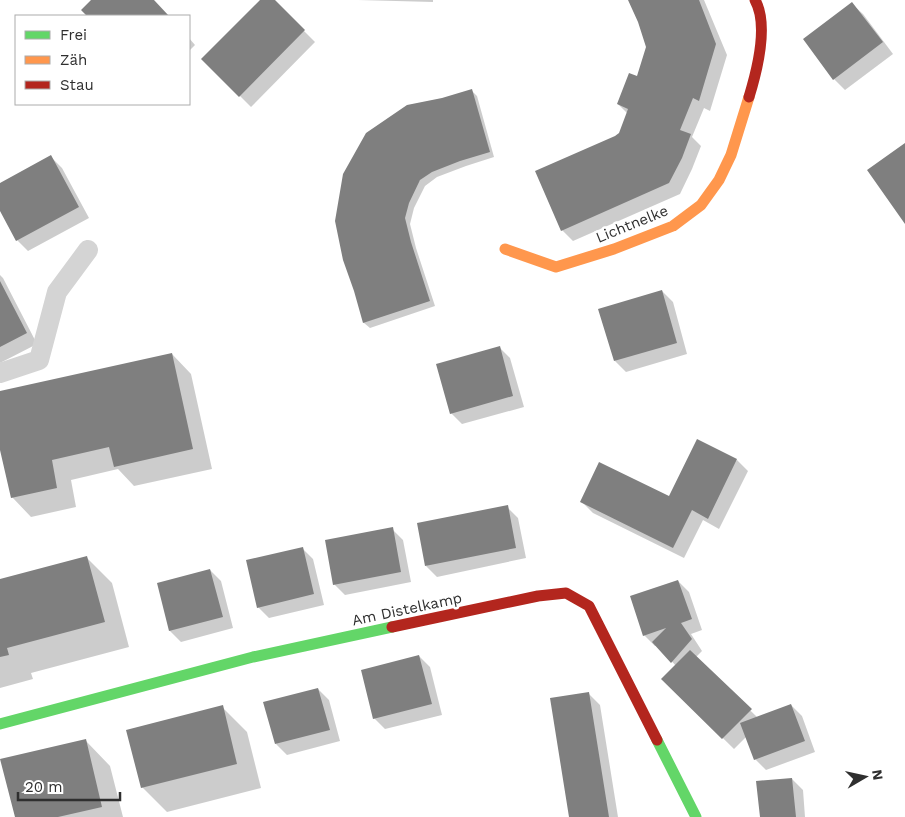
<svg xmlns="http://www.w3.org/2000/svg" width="905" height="817" font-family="'Work Sans',sans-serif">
<rect width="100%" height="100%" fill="#fff"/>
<path fill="#0003" d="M93,0h60l15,16h-80l-6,-6z
M262,0h11l42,42 -64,65 -48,-48z
M358,0h75v2z
M629,0h75l23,55 -17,56 -6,-3 -12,29 9,9 -9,23 -12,25 -107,47 -11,-11 54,-93 4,-4 8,-19 -10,-10 20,-26 10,-31 -9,-25z
M852,4l11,10 30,40 -48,36 -11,-11z
M189,38l6,7 -6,6z
M472,91l5,5 17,61 -28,9 -29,11 -12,9 -11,22 -4,16 6,24 19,58 -65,22 -6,-5 -9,-33z
M51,157l11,11 27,50 -61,33 -11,-11 -17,-32v-24z
M0,275l3,3 34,66 -37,19z
M662,291l11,11 14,52 -61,18 -11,-11z
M499,347l11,11 14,49 -62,17 -11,-11z
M172,354l19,20 21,95 -78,17 -16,-17 -47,11 5,27 -45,10 -19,-20 -12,-53v-52z
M737,460l11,11 -29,58 -16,-9 -19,38 -91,-45 -11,-11 88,-4z
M507,507l11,11 8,40 -89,19 -11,-11z
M392,529l11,11 8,42 -66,13 -11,-11z
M302,548l11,11 11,46 -55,13 -11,-11z
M87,558l25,25 17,64 -98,26 2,6 -33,9v-107z
M210,570l11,11 12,47 -52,14 -11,-11 -12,-47z
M678,581l11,11 13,38 -11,4 11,17 -6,6 62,61 33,-13 11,11 13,36 -49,18 -11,-11 -8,-23 -13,13 -71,-70 13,-13 -19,-21 -2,1 -11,-11z
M419,656l11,11 12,48 -57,14 -11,-11z
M318,689l11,11 11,41 -53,14 -11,-11z
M589,694l11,11 18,112h-48z
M222,707l25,25 14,56 -94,24 -25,-25z
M86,741l24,25 13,51h-107z
M792,779l11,11 2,27h-44z"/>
<path fill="#7f7f7f" d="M91,0h63l15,16h-82l-6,-6z
M260,0h15l30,30 -66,67 -38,-38z
M628,0h71l17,44 -17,57 -6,-3 -13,32 11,4 -9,24 -13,25 -108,48 -26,-60 80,-35 4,-3 9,-24 -11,-5 12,-31 8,3 9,-29 -8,-25z
M852,2l31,40 -50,38 -30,-41z
M472,89l18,63 -30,9 -28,11 -12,8 -11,23 -4,15 6,24 19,59 -67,22 -9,-32 -11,-31 -8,-39 8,-47 23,-41 41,-28 35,-7z
M905,143v81l-38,-54z
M51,155l28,52 -63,34 -16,-30v-28z
M0,281l27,52 -27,14z
M662,290l15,53 -63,18 -16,-52z
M500,346l13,50 -63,18 -14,-50z
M172,353l21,96 -79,18 -5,-20 -57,13 5,28 -46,10 -11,-48v-59z
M697,439l40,20 -29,60 -16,-9 -19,38 -93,-46 19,-40 70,34z
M508,505l8,43 -91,18 -8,-43z
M393,527l8,45 -68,13 -8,-45z
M303,547l11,47 -57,14 -11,-48z
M87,556l18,66 -98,26 2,7 -9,2v-78z
M210,569l13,48 -54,14 -12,-48z
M678,580l14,39 -11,4 11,16 -21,24 -19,-21 14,-14 -23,8 -13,-40z
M690,650l62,59 -30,30 -61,-60z
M419,655l13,49 -59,15 -12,-49z
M318,688l12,42 -55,14 -12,-42z
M589,692l20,125h-40l-19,-119z
M791,704l14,37 -51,19 -14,-37z
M223,705l14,59 -96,24 -15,-58z
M86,739l16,68 -44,10h-43l-15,-58z
M792,778l4,39h-36l-4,-36z"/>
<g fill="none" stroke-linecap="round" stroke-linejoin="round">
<path stroke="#d4d4d4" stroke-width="20" d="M0,373l39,-13 18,-68 31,-42"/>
<path stroke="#63d668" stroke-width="11" d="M0,724l253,-67 139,-30
M657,740l39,77"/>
<path stroke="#ff974d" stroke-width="11" d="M505,249l51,18 58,-18 59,-23 28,-21 18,-25 12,-25 18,-58"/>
<path stroke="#b3261e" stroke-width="11" d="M749,97c8,-26 20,-72 6,-97
M392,627l146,-31 28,-3 23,13 68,134"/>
</g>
<g text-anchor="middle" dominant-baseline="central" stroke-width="5" stroke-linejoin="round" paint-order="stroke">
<g font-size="15" fill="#2f2f2f" stroke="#fff">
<text transform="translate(632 224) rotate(-22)">Lichtnelke</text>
<text transform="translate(407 609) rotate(-12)">Am Distelkamp</text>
</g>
</g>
<rect x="15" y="15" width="175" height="90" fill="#ffffff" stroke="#acacac"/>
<rect x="25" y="31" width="25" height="8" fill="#63d668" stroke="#acacac"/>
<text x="60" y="40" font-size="15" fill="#2f2f2f">Frei</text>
<rect x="25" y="56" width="25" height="8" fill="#ff974d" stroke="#acacac"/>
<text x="60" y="65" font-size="15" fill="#2f2f2f">Zäh</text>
<rect x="25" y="81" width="25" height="8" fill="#b3261e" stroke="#acacac"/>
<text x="60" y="90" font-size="15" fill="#2f2f2f">Stau</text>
<g transform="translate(865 777) rotate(81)" stroke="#ffffff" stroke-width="4" paint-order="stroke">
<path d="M0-4L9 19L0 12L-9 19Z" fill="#2f2f2f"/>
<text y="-8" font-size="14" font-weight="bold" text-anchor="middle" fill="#2f2f2f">N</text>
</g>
<path d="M18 792v8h102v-8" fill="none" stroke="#2f2f2f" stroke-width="2.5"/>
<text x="25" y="792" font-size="15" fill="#2f2f2f" stroke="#ffffff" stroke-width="4" paint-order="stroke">20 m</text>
</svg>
